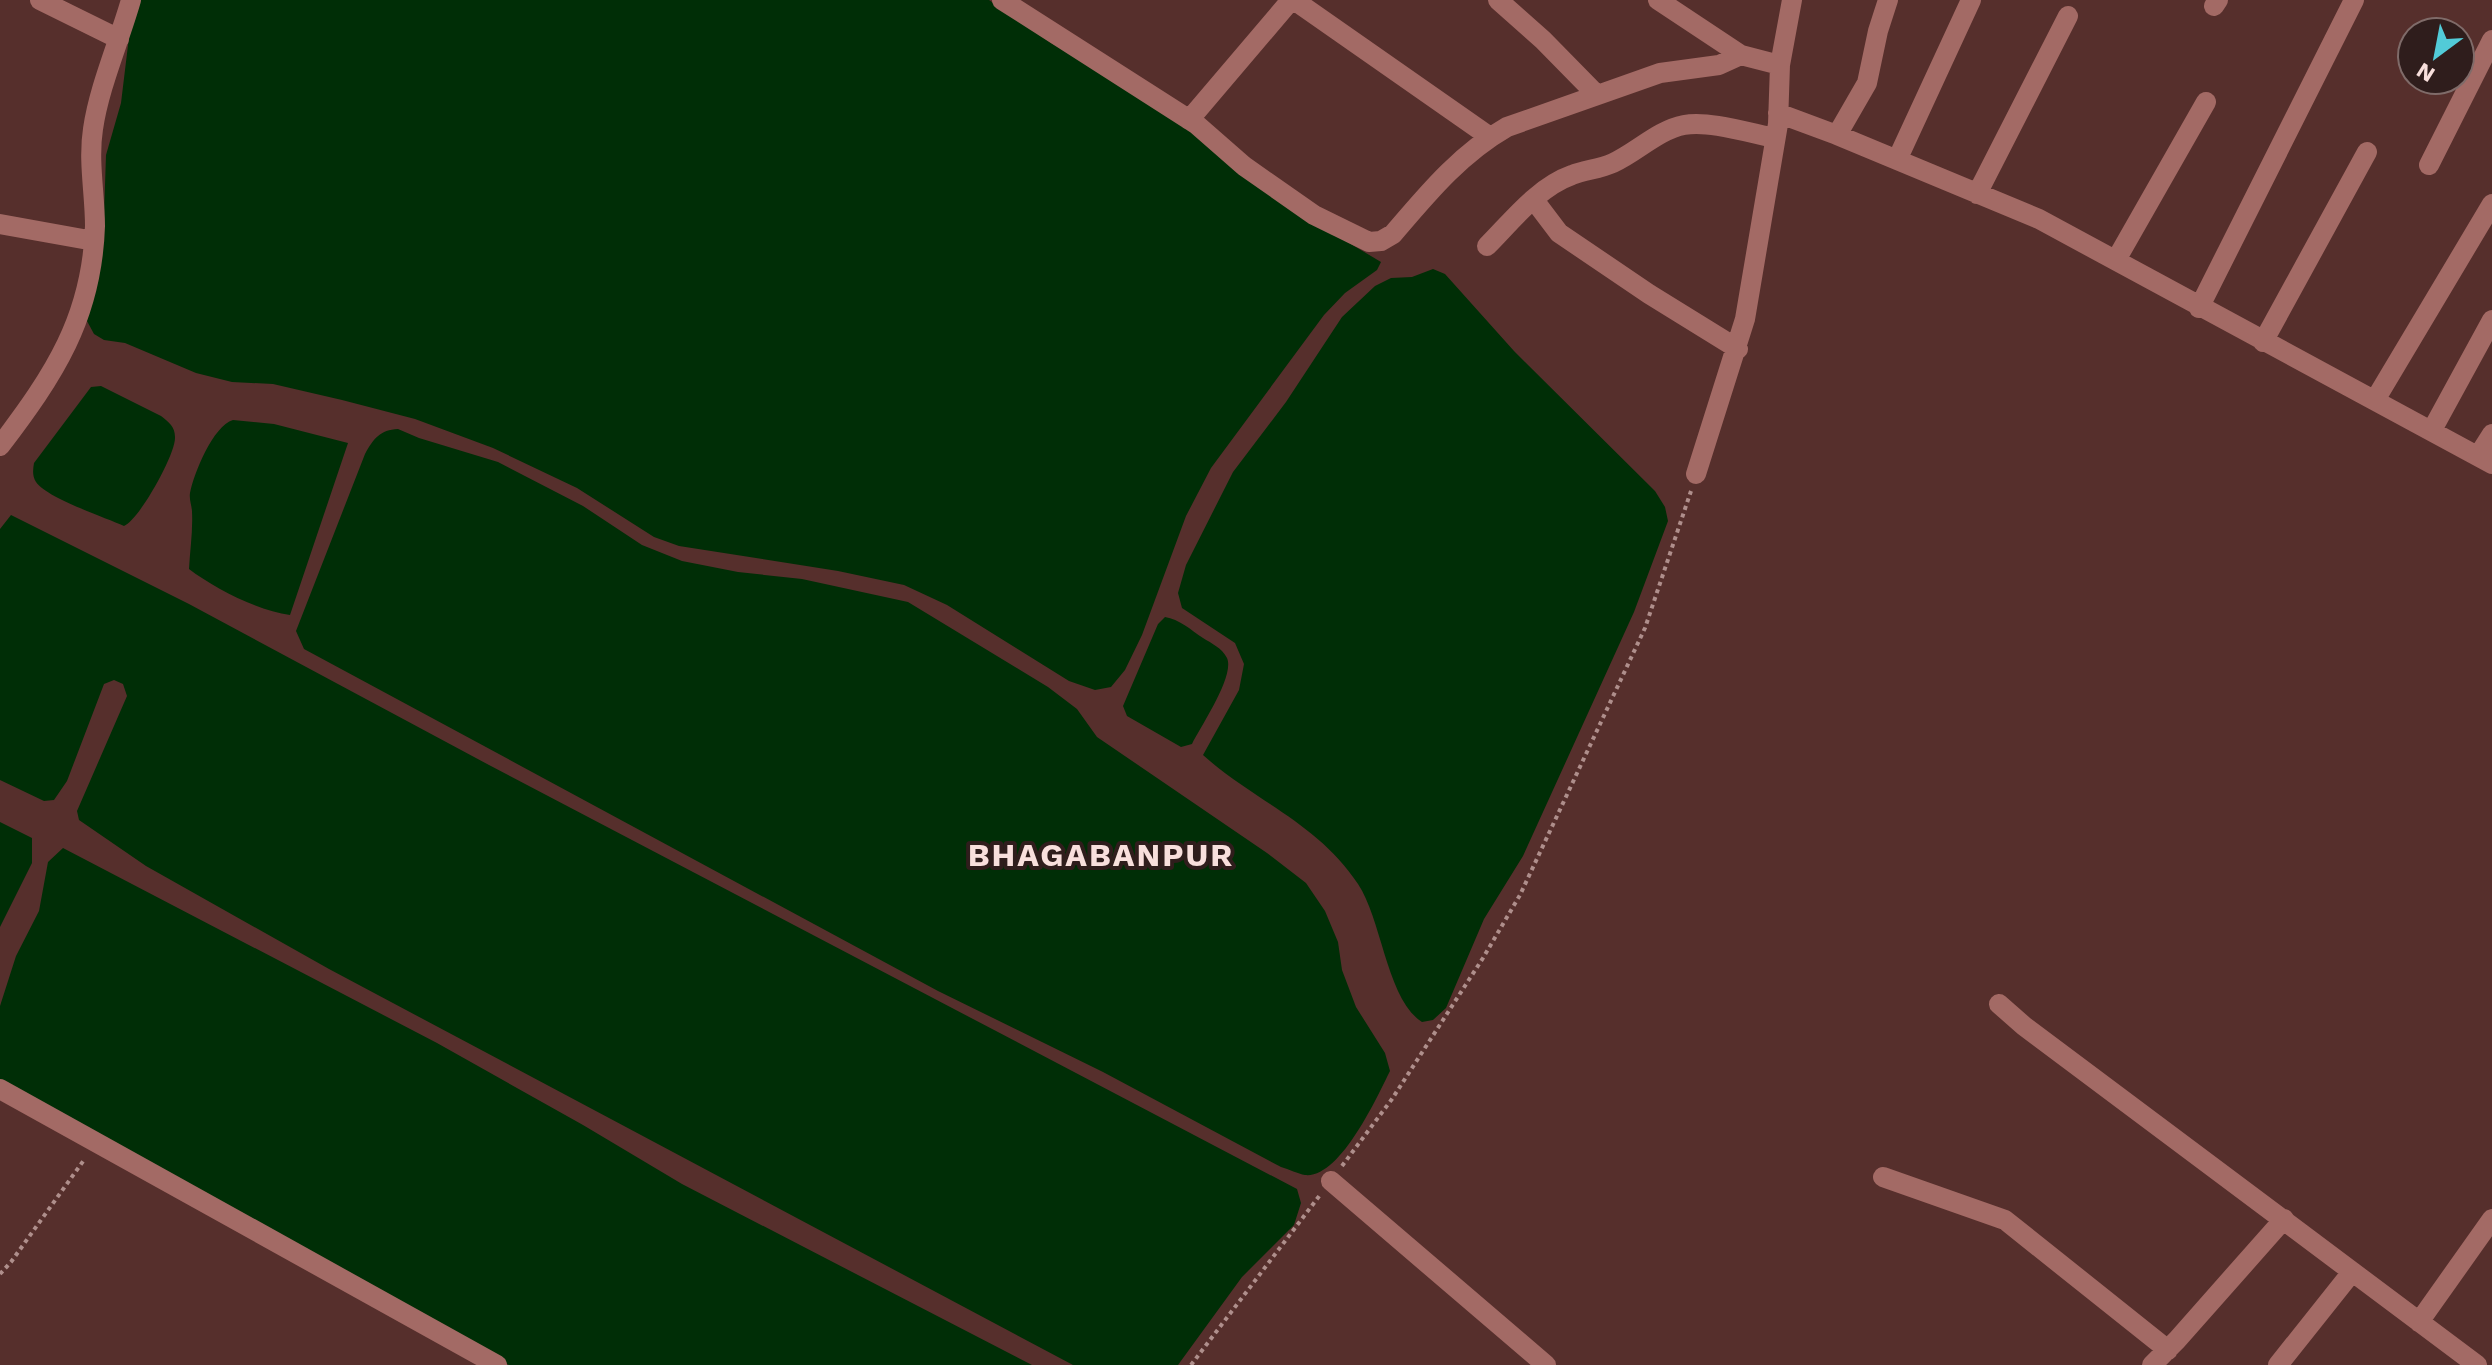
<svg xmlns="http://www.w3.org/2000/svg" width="2492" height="1365" font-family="'Work Sans',sans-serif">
<rect width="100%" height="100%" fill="#562f2c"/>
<path fill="#002e06" d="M139,0h850l62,43 73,41 205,147 52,31 -4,8 -32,23 -21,22 -113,153 -25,48 -44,119 -17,35 -14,17 -16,3 -26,-9 -122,-76 -43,-20 -66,-14 -159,-25 -25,-9 -77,-49 -84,-40 -78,-29 -73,-19 -69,-16 -41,-2 -36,-9 -71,-30 -21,-3 -10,-6 -7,-13 17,-106 2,-60 15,-52 8,-66z
M1433,269l12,5 69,77 141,140 10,16 3,14 -34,91 -111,244 -39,63 -38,89 -13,12 -11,2c-35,-22 -40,-102 -64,-138 -40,-61 -104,-83 -155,-129l36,-65 5,-26 -9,-21 -53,-35 -4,-15 8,-28 47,-93 53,-70 56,-85 33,-31 16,-8 21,-1z
M101,386l60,30c8,6 14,11 14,21 1,17 -36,83 -51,89 -20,-9 -77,-28 -88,-44 -4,-6 -3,-13 -2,-19l57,-76z
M233,420l41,4 74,19 -58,172c-32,-4 -76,-27 -101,-46 1,-19 4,-38 3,-57 0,-6 -3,-12 -2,-19 4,-20 23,-67 43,-73z
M398,429l21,9 79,24 85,44 59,39 40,16 56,11 64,7 106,23 140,85 29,22 20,28 170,116 39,30 19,28 13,31 4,28 14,37 29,46 5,18c-13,26 -50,108 -85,104 -7,-1 -16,-6 -24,-8l-178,-95 -165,-81 -634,-342 -8,-18 69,-177c9,-16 15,-24 33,-25z
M11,515l178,89 300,161 808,424 4,14 -7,22 -52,52 -64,88h-105l-744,-396 -183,-103 -67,-46 -2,-9 50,-115 -4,-12 -9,-4 -10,4 -37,97 -13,19 -10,1 -44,-21v-251z
M1165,617c14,2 26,13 38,21 8,5 19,10 24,20 8,18 -26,68 -35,86l-11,3 -54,-31 -4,-10 35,-82z
M0,822l32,16v25l-32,64z
M63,848l374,195 146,82 99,59 350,181h-523l-139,-71 -370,-208v-80l16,-50 23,-45 9,-49z"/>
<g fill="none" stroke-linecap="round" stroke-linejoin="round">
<path stroke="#af8f8c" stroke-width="4" stroke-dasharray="4 4" stroke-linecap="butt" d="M1342,1166l50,-67 91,-141 37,-63 125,-267 46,-137
M0,1274l11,-12 73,-102
M1191,1365l129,-170"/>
<path stroke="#a36a65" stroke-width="20" d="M40,0l79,39
M1002,0l194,124 48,42 70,49 55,27 12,-1 12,-7c35,-41 67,-80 114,-107l153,-54 59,-8 22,-10
M1294,0l196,137
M1498,0l45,40 53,54
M1658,0l83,55 39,10
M2214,6l4,-6
M1778,113l59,22 202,84 453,245
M1189,120l102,-120
M1837,135l30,-52 11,-52 10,-31
M1897,160l74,-160
M2429,165l63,-125
M1977,194l91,-178
M1534,200l25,33 90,61 89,55
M0,224l94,17
M1487,246c25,-25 51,-59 85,-71 13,-5 28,-6 41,-12 24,-11 45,-33 71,-38 24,-5 66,8 91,13
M2116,260l90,-158
M2199,308l155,-308
M2263,342l104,-190
M2375,400l117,-196
M2432,430l60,-110
M0,446c54,-71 92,-128 95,-220 0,-32 -7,-65 -2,-97 6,-42 26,-87 38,-129
M2478,456l14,-22
M1696,474l49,-155 33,-195 2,-59 12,-65
M1999,1004l25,22 453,339
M0,1089l497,276
M1883,1177l122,43 163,130
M1331,1181l215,184
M2419,1322l73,-103
M2152,1365l25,-25 107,-121
M2278,1365l74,-93"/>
</g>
<g text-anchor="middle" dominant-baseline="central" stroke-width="8" stroke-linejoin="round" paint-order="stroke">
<g font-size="32" font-weight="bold" letter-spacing="2" fill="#f8dfdc" stroke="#2f1d1c">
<text x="1101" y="855">BHAGABANPUR</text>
</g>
</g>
<g transform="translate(2436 56) rotate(212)"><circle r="38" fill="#2f1d1c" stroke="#7f6b69" stroke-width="2"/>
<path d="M0-6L14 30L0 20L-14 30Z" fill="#52cbd8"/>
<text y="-12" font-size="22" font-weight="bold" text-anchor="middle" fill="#f8dfdc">N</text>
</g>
</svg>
